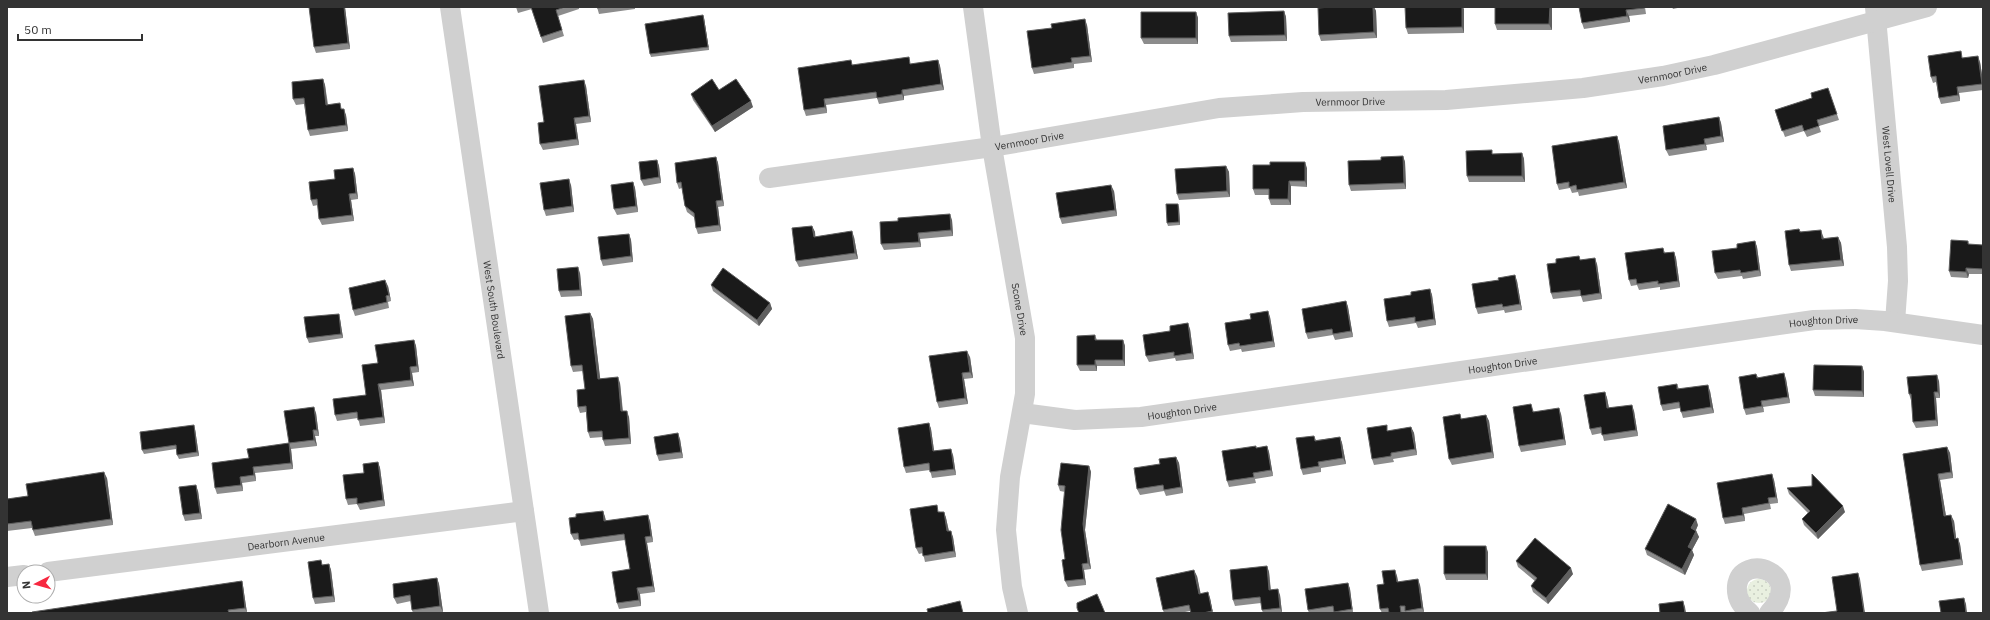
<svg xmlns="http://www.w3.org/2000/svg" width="1990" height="620" font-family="'IBM Plex Sans',sans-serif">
<defs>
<pattern id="grass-dots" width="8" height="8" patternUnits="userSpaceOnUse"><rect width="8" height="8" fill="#e9f0e0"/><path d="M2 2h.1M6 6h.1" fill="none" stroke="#c8cec1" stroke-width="1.8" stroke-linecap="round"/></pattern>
</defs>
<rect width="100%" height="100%" fill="#fff"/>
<path fill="url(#grass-dots)" d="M1747 591a12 12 0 1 1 24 0a12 12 0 1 1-24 0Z"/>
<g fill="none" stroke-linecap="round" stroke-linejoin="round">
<g stroke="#d0d0d0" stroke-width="20">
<path id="s1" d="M450,7l89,606"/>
<path id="s2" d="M973,7l19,140 33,191v56l-15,83 -4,53 6,57 6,26"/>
<path id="s3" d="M1875,7l22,240 1,34 -3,41"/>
<path id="s4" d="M769,178l223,-31 227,-39 84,-6 143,-2 137,-12 80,-12 51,-11 213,-58"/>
<path id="s5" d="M1022,413l53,7 66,-3 673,-97 41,-1 30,2 98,14"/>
<path id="s6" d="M48,572l476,-61"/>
<path d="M7,577l17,-2"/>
<path d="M1750,613c-9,-7 -14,-15 -13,-27 4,-35 70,-13 32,27"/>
</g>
</g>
<path fill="#8c8c8c" d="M345,7l5,42 -34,4 -2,-6z
M516,7h63v2l-21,7 6,20 -21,7 -11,-34 -14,4z
M597,7h38v2l-36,5z
M1331,7h43l2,4 1,27 -56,3 -2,-6z
M1495,7h57v23h-55l-2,-6z
M1579,7h66l1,7 -17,2 1,6 -46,7 -2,-6z
M1672,7h10l-9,2z
M1464,9v24l-56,1 -2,-6z
M1284,11l2,6 1,24 -56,1 -2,-6z
M1196,12l2,6v26h-54l-3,-6z
M703,15l1,3 5,32 -58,7 -1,-3z
M1087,25l5,37 -18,2v4l-40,6 -2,-6z
M1963,58l17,4 3,19v9l-24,3 1,8 -19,3 -2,-6 -3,-16 -3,1 -2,-6z
M938,60l2,6 4,24 -40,6v4l-25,4 -2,-6 -51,7 1,8 -21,3 -2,-6 49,-45 59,-1z
M323,79l2,6 3,19 14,5 4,6 2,16 -38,5 -2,-6 -4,-26 -8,1 -3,-6z
M586,86l5,36 -15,2 3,21 -36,5 -3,-6 4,-22z
M1828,88l11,32 -20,6 2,6 -14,5 -3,-6 -19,6 -10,-27 37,-12z
M719,90l34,17 -38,25 -22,-32 -2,-6z
M1719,117l2,6 3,19 -18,3 1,5 -38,6 -3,-6z
M1617,136l2,6 8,46 -48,8 -1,-4 -6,1 -2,-5 -11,2 -2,-6z
M1522,153l2,6 1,23h-56l-2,-6 26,-22z
M1403,156l2,6 1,27 -55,2 -2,-6 32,-25z
M716,157l2,6 6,43 -6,1 3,24 -23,3 -2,-6 -1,-10 -8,-6 -2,-6 -3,-18 -3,1 -2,-6z
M657,160l2,6 2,17 -17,3 -3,-6z
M1226,166l3,6 1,25 -51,3 -2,-6z
M353,168l2,6 3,25 -7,1 3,21 -32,4 -3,-6 -1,-14 -5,1 -2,-6 24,-21z
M1307,168v19l-16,-1v19h-20l-2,-6v-4h-14l-2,-6z
M633,182l2,6 3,24 -21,3 -3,-6z
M571,185l3,27 -28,4 -2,-6z
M1114,191l3,25 -55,8 -2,-6z
M1179,207l1,18 -12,1 -1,-3z
M952,220l1,16 -33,3 1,8 -37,3 -3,-6z
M812,226l3,6v5h39l4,22 -59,8 -3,-6z
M1799,229l2,3 22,4 1,2 14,-1 3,6 3,23 -53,5 -2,-6z
M629,234l2,6 2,22 -30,4 -2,-6z
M1755,241l2,6 4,29 -18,3 -1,-3 -24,3 -3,-6 22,-25z
M1968,241l1,4h14v29h-14l-1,4 -17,-1 -2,-6z
M1663,248l2,5 9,-1 2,6 4,29 -20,3v-3l-21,3 -2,-5 -6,1 -2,-6z
M1579,256l1,4 17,4 5,35 -19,3 -2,-6 -28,3 -2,-6 5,-30z
M580,273l2,23 -21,1 -2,-6z
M1517,281l5,29 -17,3 -1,-3 -26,4 -2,-6z
M711,285l59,18 2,6 -13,17 -46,-35z
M388,286l3,15 -3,1 1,6 -34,8 -2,-6z
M1430,289l2,6 4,30 -18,3 -2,-5 -27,4 -2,-6 24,-26z
M1346,301l2,6 5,30 -18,3 -2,-5 -25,4 -2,-6z
M590,313l3,6 7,60 20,4 3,28 6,6 2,27 -26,2 -2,-6v-3l-13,1 -2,-6 -2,-20 -6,1 -2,-6 7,-18 -2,-18 -10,1 -2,-6z
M1270,317l5,30 -33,5 -1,-3 -11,2 -2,-6z
M340,319l3,19 -34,5 -2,-5z
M1190,329l4,30 -18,2 -1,-3 -26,4 -3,-6z
M1095,335l2,5h26l2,6v20h-28v5h-17l-3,-6z
M414,340l2,6 3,26 -7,1 2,13 -33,4 4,33 -25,3 -2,-8 -21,3 -2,-6 31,-20 12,-32z
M970,357l3,21 -9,1 4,25 -29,4 -2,-6z
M1862,366l2,6v25l-49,-1 -2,-6z
M1756,374l2,3 28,2 4,24 -27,4 1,5 -18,3 -2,-6z
M1939,381l1,17h-4l2,28 -22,2 -3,-6 -1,-22h-1l-2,-6z
M1677,384l2,5 31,2 4,22 -31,5 -3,-10 -17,3 -2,-6z
M1605,392l2,6 2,10 25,3 4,25 -34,5 -2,-8 -10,2 -2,-6z
M1534,410v2l27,2 5,31 -45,7 -2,-6z
M316,413l3,23h-4l2,10 -26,3 -2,-6z
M1486,415l3,6 5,37 -42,7 -3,-6 13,-40z
M929,423l2,6 3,22 19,4 3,20 -24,3 -2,-8 -24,3 -2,-6z
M1411,427l3,6 3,22 -24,4 1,3 -20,3 -2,-6 17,-28z
M195,429l4,27 -20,3 -2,-4 -1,-6 -32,5 -2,-4z
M1314,436l2,4 24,-3 2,6 4,21 -25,4v4l-18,3 -2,-6z
M680,439l3,19 -24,3 -2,-6z
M289,443l2,6 2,20 -38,4 1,8 -14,2 1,8 -26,3 -2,-6 34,-30z
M1267,446l2,6 4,24 -18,3 1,4 -27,4 -2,-6 30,-33z
M1947,447l3,6 3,25 -13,2 6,36 8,5 2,17 4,6 3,21 -41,6 -2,-6 -17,-111z
M1176,457l3,6 4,30 -17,3 -2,-5 -24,4 -3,-6z
M378,462l2,6 5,38 -25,4 -3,-6 -9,1 -2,-6 18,-26z
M1089,466l2,6 -6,58 6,39 -7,1 2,15 -18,2 -3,-6v-89l-5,-1 -2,-6z
M107,478l6,47 -78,11 -3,-8 -25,3v-32l21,-3z
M1774,480l4,23 -8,1 1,5 -27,5 1,7 -20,3 -2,-6z
M1787,488l58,24 -27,27 -14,-14 -2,-6 6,-6 -19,-19z
M198,491l4,28 -17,2 -2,-6z
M603,511l3,9 44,1 3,21 -6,1 8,49 -15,2 1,12 -22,3 -2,-6 13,-34 -5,-29 -44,6 -2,-7 -5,1 -3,-6 5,-17z
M940,511v1h4l2,6 3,13 4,6 3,20 -31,5 -2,-9 -4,1 -3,-6z
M1698,525l-2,5 3,7 -7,13 2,5 -9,20 -38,-20 -2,-6z
M1488,552v28h-42l-2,-6z
M1516,561l57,13 -25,30 -15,-12 -2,-6 4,-5 -17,-14z
M329,564l2,6 4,32 -20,2 -2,-6 10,-33z
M1267,566l2,6 2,18 9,5 2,18h-19l-1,-3 -1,-7 -26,3 -2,-6z
M1197,576l3,17 10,5 3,15h-22l-1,-2 -10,2h-16l-1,-3z
M1397,576l1,6 22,3 4,28h-18v-1h-4v1h-20l-2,-4 4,-25z
M437,578l2,6 4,28 -8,1h-22l-1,-3 -1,-9 -14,3 -3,-6z
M242,581l1,5 4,27h-215z
M1348,583l2,6 3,24h-19v-1l-5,1h-20l-1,-3z"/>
<path fill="#5f5f5f" d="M344,7h1l5,42 -2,-6z
M1373,7h1l2,4 1,27 -3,-6z
M1462,7h1l1,2v24l-2,-6z
M1550,7h2v23l-3,-6z
M1626,10l3,6 1,6 -3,-6z
M1284,11l2,6 1,24 -2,-6z
M1196,12l2,6v26l-2,-6z
M703,15l1,3 5,32 -1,-3z
M1085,19l2,6 5,37 -2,-6z
M1978,56l2,6 3,19v5l-1,-2z
M938,60l2,6 4,24 -3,-6z
M323,79l2,6 3,26 -2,-6z
M584,80l2,6 5,36 -2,-6z
M1957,87l2,6 1,8 -2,-6z
M902,90l2,6v4l-2,-6z
M824,99l2,6 1,8 -2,-6z
M751,101l2,6 -38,25 -3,-6z
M344,109l2,6 2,16 -2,-6z
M1719,117l2,6 3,19 -3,-6z
M574,118l2,6 3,21 -2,-6z
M1617,136l2,6 8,46 -3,-6z
M1704,139l2,6 1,5 -2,-6z
M1522,153l2,6 1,23 -3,-6z
M1403,156l2,6 1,27 -2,-6z
M716,157l2,6 6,43 -2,-6z
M657,160l2,6 2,17 -2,-6z
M1305,162l2,6v19l-2,-6z
M1226,166l3,6 1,25 -3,-6z
M353,168l2,6 3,25 -2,-6z
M569,179l2,6 3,27 -2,-6z
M1289,181l2,5v19l-3,-6z
M633,182l2,6 3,24 -2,-6z
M1111,185l3,6 3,25 -2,-6z
M349,194l2,6 3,21 -2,-6z
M716,201l2,6 3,24 -2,-6z
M1178,204l1,3 1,18 -1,-3z
M950,214l2,6 1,16 -2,-6z
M812,226l3,6 1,11 -2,-6z
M1821,230l2,6 1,9 -2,-6z
M852,231l2,6 4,22 -3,-6z
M918,233l2,6 1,8 -2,-5z
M629,234l2,6 2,22 -2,-6z
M1838,237l3,6 3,23 -3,-6z
M1755,241l2,6 4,29 -2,-6z
M1674,252l2,6 4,29 -2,-6z
M1595,258l2,6 5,35 -2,-6z
M578,267l2,6 2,23 -2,-6z
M1966,268l3,6 -1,4 -2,-6z
M1515,275l2,6 5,29 -2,-6z
M385,280l3,6 3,15 -2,-6z
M1430,289l2,6 4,30 -2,-6z
M1346,301l2,6 5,30 -2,-6z
M770,303l2,6 -13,17 -2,-6z
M1268,311l2,6 5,30 -2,-6z
M590,313l3,6 8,66 -3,-6z
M339,314l1,5 3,19 -2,-4z
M1188,323l2,6 4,30 -2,-6z
M414,340l2,6 3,26 -2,-6z
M1123,340l2,6v20l-2,-6z
M967,351l3,6 3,21 -3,-6z
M1095,360l2,6v5l-2,-6z
M1862,366l2,6v25l-2,-6z
M410,367l2,6 2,13 -3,-6z
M962,373l2,6 4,25 -3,-6z
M1784,373l2,6 4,24 -2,-6z
M1937,375l2,6 1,17 -2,-6z
M618,377l2,6 3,34 -2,-6z
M378,384l3,6 4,33 -2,-6z
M1708,385l2,6 4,22 -3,-6z
M1605,392l2,6 3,16 -3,-6z
M1934,392l2,6 2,28 -2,-6z
M1761,401l2,6 1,5 -2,-6z
M1632,405l2,6 4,25 -2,-6z
M314,407l2,6 3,23 -2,-6z
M1559,408l2,6 5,31 -2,-6z
M627,411l2,6 2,27 -2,-6z
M1486,415l3,6 5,37 -2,-6z
M929,423l2,6 4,28 -2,-6z
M194,425l1,4 4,27 -2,-4z
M1411,427l3,6 3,22 -2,-6z
M313,430l2,6 2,10 -3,-6z
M678,433l2,6 3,19 -2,-6z
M1340,437l2,6 4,21 -3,-6z
M289,443l2,6 2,20 -2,-6z
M1267,446l2,6 4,24 -2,-6z
M1947,447l3,6 3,25 -2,-6z
M951,449l2,6 3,20 -2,-6z
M1176,457l3,6 4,30 -2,-6z
M378,462l2,6 5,38 -2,-6z
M1089,466l2,6 -6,58 6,39 -3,-6 -5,-39z
M253,467l2,6 1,8 -2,-6z
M104,472l3,6 6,47 -2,-6z
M1772,474l2,6 4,23 -2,-6z
M1938,474l2,6 7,42 -3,-6z
M240,477l2,6 1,8 -2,-6z
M196,485l2,6 4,28 -2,-6z
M1843,506l2,6 -27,27 -2,-6z
M1742,508l2,6 1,7 -2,-6z
M603,511l2,6 1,9 -2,-5z
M944,512l2,6 4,19 -3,-6z
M648,515l2,6 3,21 -2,-6z
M1951,515l3,6 3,24 -2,-6z
M1696,519l2,6 -4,9 -3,-6z
M951,531l2,6 3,20 -2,-6z
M1696,531l3,6 -7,13 2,5 -9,20 -3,-6 6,-22z
M645,537l2,6 8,49 -2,-6z
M1958,538l2,6 3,21 -2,-6z
M1486,546l2,6v28l-2,-6z
M329,564l2,6 4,32 -2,-6z
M1082,564l2,6 2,15 -2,-6z
M1267,566l2,6 2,24 -2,-6z
M1571,568l2,6 -25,30 -2,-6z
M1194,570l3,6 5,24 -3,-6z
M1395,570l2,6 2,12 -2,-6z
M1858,573l2,6 5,34h-1z
M437,578l2,6 4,28 -3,-6z
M1418,579l2,6 4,28 -2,-5z
M242,581l1,5 4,27 -2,-5z
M1348,583l2,6 3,24 -1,-4z
M637,588l3,6 1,12 -2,-6z
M1278,589l2,6 2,18 -2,-5z
M1208,592l2,6 3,15 -1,-2z
M1964,598l2,6 1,9h-1z
M1683,601l2,6 1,6h-1z"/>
<path fill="#1a1a1a" stroke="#5f5f5f" d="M309,7h35l4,36 -34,4z
M531,7h34l-9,3 6,20 -21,7z
M597,7h9l-9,1z
M1331,7h42l1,25 -55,3 -1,-27z
M1405,7h57v20l-56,1z
M1495,7h55l-1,17h-54z
M1579,7h65v1l-18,2 1,6 -45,7z
M1284,11l1,24 -56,1 -1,-23z
M1141,12h55v26h-55z
M703,15l5,32 -58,7 -5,-30z
M1085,19l5,37 -19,2 1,4 -40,6 -5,-37 25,-3 -1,-4z
M1961,51l1,7 16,-2 4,28 -25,3 1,8 -19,3 -3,-22 -5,1 -3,-21z
M909,57l1,7 28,-4 3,24 -39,6v4l-25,4 -1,-6 -52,7 1,8 -21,3 -6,-42 53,-8 1,5z
M323,79l3,26 14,-2 1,6h3l2,16 -38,5 -4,-32 -11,1 -1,-17z
M712,79l7,11 17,-11 15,22 -39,25 -21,-32z
M584,80l5,36 -15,2 3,21 -37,5 -2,-21 6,-1 -5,-36z
M1828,88l9,26 -20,6 2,6 -15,5 -2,-6 -20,6 -7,-21 37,-12 -1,-5z
M1719,117l2,19 -17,3 1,5 -39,6 -3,-24z
M1617,136l7,46 -47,8 -1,-5 -7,2v-5l-12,2 -5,-38z
M1492,150v4l30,-1v23h-55l-1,-25z
M1403,156l1,27 -55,2 -1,-24 33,-1v-3z
M716,157l6,43 -6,1 3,24 -23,3 -2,-15 -9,-7 -4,-24 -4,1 -2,-20z
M657,160l2,17 -18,3 -2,-18z
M1270,162h35v19h-16l-1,18h-19v-10h-16v-24h17z
M1226,166l1,25 -50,3 -2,-25z
M353,168l3,25 -7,1 3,21 -33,4 -2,-20 -6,1 -2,-18 26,-3 -1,-9z
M569,179l3,27 -28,4 -4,-27z
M633,182l3,24 -22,3 -3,-24z
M1111,185l4,25 -55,8 -4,-25z
M1166,204h12l1,18 -12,1z
M950,214l1,16 -33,3 1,9 -38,2 -1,-22 18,-1v-3z
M812,226l2,11 38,-6 3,22 -59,8 -4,-33z
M1799,229l1,3 21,-2 1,9 16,-2 3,23 -52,5 -4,-34z
M629,234l2,22 -30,4 -3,-23z
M1951,240l17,1v3l15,1v24l-17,-1v4l-17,-1z
M1755,241l4,29 -18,3 -1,-3 -25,3 -3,-22 25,-3v-4z
M1663,248l1,5 10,-1 4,29 -20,3v-3l-21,3 -1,-5 -7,1 -4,-27z
M1579,256l1,4 15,-2 5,35 -19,3 -1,-6 -29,3 -4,-29 9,-1v-4z
M578,267l2,23 -21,1 -2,-22z
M723,268l47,35 -13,17 -46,-35z
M1515,275l5,29 -17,3 -1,-3 -26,4 -4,-24 27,-4 -1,-2z
M385,280l4,15 -3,1 1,6 -34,8 -4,-22z
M1430,289l4,30 -19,3v-5l-28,4 -3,-22 27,-4v-3z
M1346,301l5,30 -18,3 -1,-5 -26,4 -4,-24z
M1268,311l5,30 -33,5 -1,-3 -11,2 -3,-22 26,-4 -1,-5z
M590,313l8,66 20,-2 3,34h6l2,27 -26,2 -1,-9 -14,1 -2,-26 -8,1 -1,-17 8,-1 -3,-24 -11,1 -6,-50z
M339,314l2,20 -34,4 -3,-21z
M1188,323l4,30 -18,3v-4l-28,4 -3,-21 27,-4v-5z
M1095,335v5h28v20h-28v5h-18v-29z
M414,340l3,26 -7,1 1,13 -33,4 5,33 -25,3 -1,-8 -22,3 -2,-16 33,-4 -4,-30 16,-2 -3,-18z
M967,351l3,21 -8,1 3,25 -28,4 -8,-46z
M1814,365l48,1v25l-49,-1z
M1784,373l4,24 -27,4 1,5 -18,3 -5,-32 17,-3 1,4z
M1937,375l1,17h-4l2,28 -23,2 -2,-28h-2l-2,-17z
M1677,384v5l31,-4 3,22 -30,5 -2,-10 -18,3 -3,-18z
M1605,392l2,16 25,-3 4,25 -34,5 -1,-8 -11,2 -6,-34z
M1531,404l2,8 26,-4 5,31 -45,7 -6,-39z
M314,407l3,23h-4l1,10 -25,3 -5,-32z
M1460,414l1,5 25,-4 6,37 -43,7 -6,-42z
M929,423l4,28 18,-2 3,20 -24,3 -1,-9 -25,4 -6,-39z
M194,425l3,27 -20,3 -1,-10 -34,5 -2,-18z
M1387,425v6l24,-4 4,22 -24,4v3l-19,3 -5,-31z
M678,433l3,19 -24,3 -3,-18z
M1314,436l1,5 25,-4 3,21 -25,4 1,4 -18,3 -5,-31z
M289,443l2,20 -38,4 1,8 -14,2 1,8 -26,3 -3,-25 37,-5 -2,-9z
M1256,446v2l11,-2 4,24 -18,3 1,4 -27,4 -5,-30z
M1947,447l4,25 -13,2 6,42 7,-1 4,24 3,-1 3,21 -41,6 -17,-111z
M1176,457l5,30 -17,3 -1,-5 -26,4 -3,-21 26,-4 -1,-5z
M378,462l5,38 -26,4v-6l-11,1 -3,-24 21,-2 -1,-9z
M1061,463l28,3 -6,58 5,39 -6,1 2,15 -19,2 -3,-21 3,-1 -4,-29 4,-44 -7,-1z
M104,472l7,47 -78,11 -2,-9 -24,3v-25l21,-3 -2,-12z
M1772,474l4,23 -8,1 1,5 -27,5 1,7 -20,3 -6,-35z
M1812,474l31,32 -27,27 -14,-14 8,-8 -23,-23 25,-2z
M196,485l4,28 -17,2 -4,-28z
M1668,504l28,15 -5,9 5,3 -8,16 4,2 -10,20 -37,-20z
M937,505l1,7h6l3,19h4l3,20 -31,5 -1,-9 -6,1 -6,-39z
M603,511l1,10 44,-6 3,21 -6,1 8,49 -16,2 2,12 -22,3 -5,-31 18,-3 -6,-35 -45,6 -1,-7 -7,1 -2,-16 7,-1v-3z
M1535,538l36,30 -25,30 -15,-12 6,-8 -21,-17z
M1444,546h42v28h-42z
M321,560l1,5 7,-1 4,32 -20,2 -5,-36z
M1267,566l2,24 9,-1 2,19 -18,2 -2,-13 -27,3 -3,-30z
M1194,570l5,24 9,-2 4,19 -9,2h-12l-2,-8 -26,5 -7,-32z
M1395,570l2,12 21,-3 4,29 -17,3v-5h-5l1,7h-12l-1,-5 -8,1 -3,-24 7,-1 -2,-13z
M1858,573l6,40h-43l16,-2 -5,-34z
M437,578l3,28 -28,4 -2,-15 -16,3 -1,-14z
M242,581l3,27 -17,2 1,3h-197v-1z
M1348,583l4,26 -18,3 -1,-6 -25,4 -3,-21z
M1097,594l8,19h-26l-2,-5v-5z
M1964,598l2,15h-25l-2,-12z
M960,601l3,12h-35l-1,-4z
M1683,601l2,12h-25l-1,-9z"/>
<g text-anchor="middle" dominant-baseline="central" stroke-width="4" stroke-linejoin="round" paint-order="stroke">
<g font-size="10" fill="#333" stroke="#fff">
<text stroke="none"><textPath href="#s4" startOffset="911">Vernmoor Drive</textPath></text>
<text stroke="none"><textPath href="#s4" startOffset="587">Vernmoor Drive</textPath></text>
<text stroke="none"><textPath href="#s4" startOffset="263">Vernmoor Drive</textPath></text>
<text stroke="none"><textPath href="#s3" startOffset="158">West Lovell Drive</textPath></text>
<text stroke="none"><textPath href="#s1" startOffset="306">West South Boulevard</textPath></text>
<text stroke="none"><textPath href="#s2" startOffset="306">Scone Drive</textPath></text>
<text stroke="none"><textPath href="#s5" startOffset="809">Houghton Drive</textPath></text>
<text stroke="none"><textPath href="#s5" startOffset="485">Houghton Drive</textPath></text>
<text stroke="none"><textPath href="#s5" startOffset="161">Houghton Drive</textPath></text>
<text stroke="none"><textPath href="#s6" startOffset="240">Dearborn Avenue</textPath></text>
</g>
</g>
<rect width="1990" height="620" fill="none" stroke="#333333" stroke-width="16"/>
<g transform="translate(36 584) rotate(264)"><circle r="19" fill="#ffffff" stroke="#adadad"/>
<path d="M0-3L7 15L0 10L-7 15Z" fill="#f72840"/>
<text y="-6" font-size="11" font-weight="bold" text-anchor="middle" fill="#333333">N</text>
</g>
<path d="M18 34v6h124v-6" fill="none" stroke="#333333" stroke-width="2"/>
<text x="24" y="34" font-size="12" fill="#333333" stroke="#ffffff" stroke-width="3" paint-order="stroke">50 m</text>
</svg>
